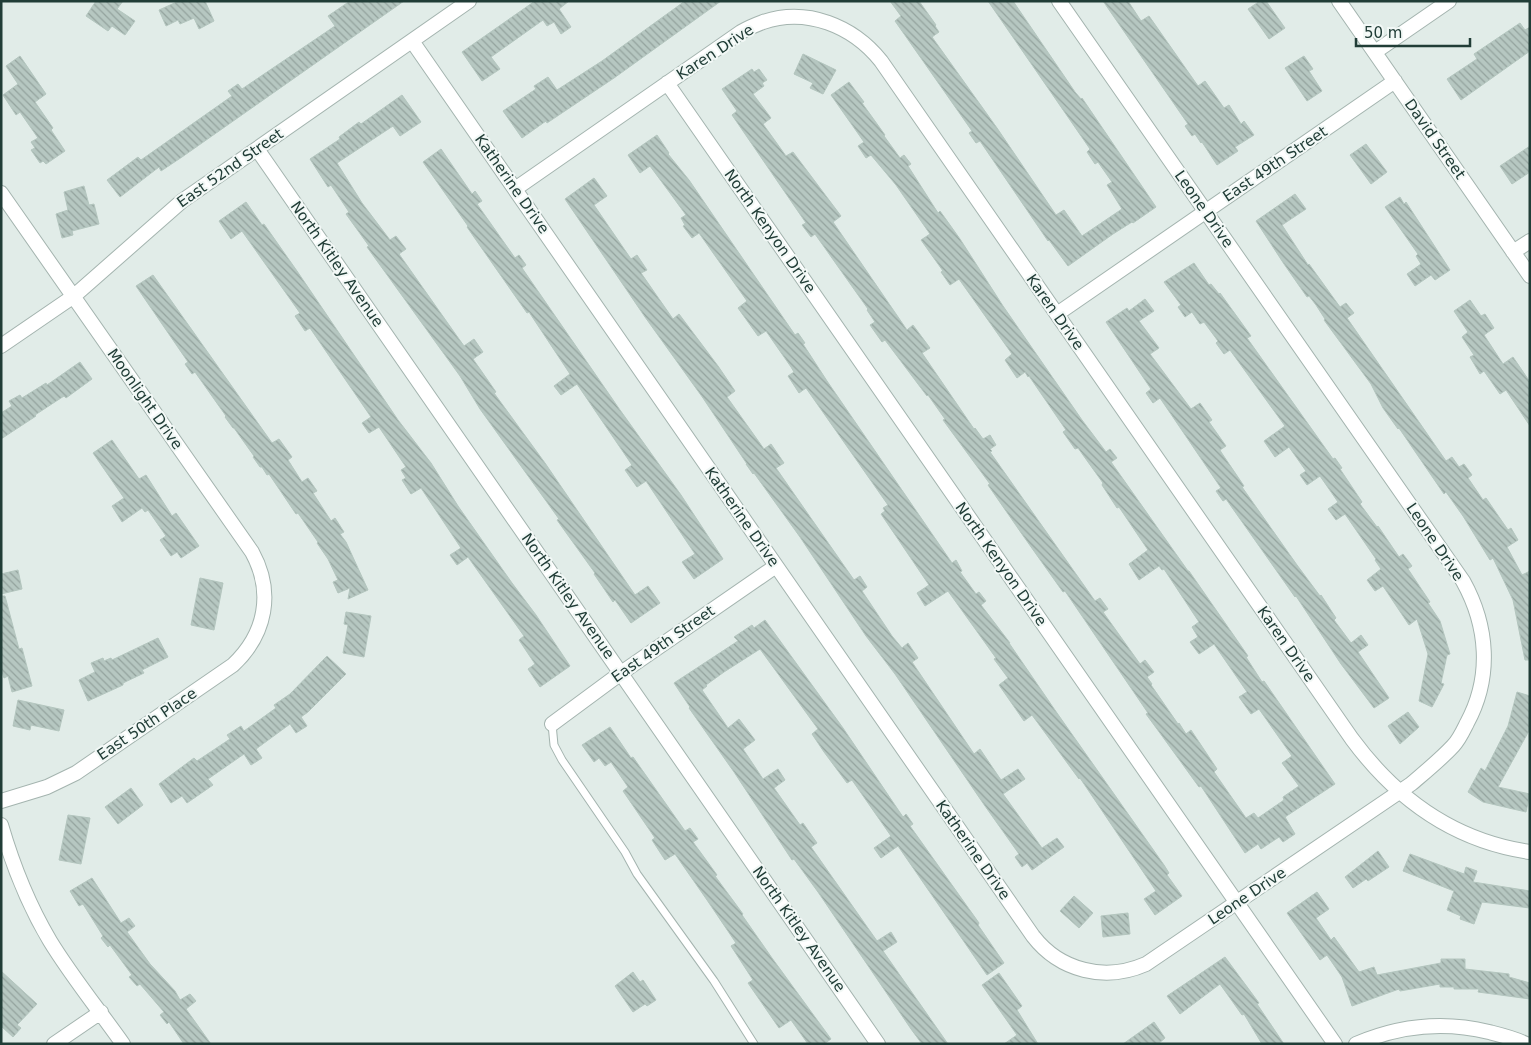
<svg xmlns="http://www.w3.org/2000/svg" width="1531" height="1045" font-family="'DejaVu Sans',sans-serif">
<defs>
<pattern id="building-back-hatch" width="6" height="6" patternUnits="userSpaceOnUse" patternTransform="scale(1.25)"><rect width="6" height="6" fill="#b6c7c1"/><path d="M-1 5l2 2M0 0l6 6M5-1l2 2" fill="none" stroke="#94a39e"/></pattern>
</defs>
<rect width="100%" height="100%" fill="#e1ece8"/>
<path fill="url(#building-back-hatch)" stroke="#b4c6bf" d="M96,1h27l-6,8 18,12 -10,14 -13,-9 -4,5 -22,-15z
M179,1h26l9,20 -15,8 -5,-11 -14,6 -2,-4 -12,6 -7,-16z
M350,1h54l-222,156 -21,14 -2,-4 -39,30 -13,-17 31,-23 3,3 74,-52 17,-12 -4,-5 10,-7 4,5 93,-63 -7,-10z
M535,1h34l-10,8 12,18 -10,7 -7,-12 -7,4 -4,-6 -52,37 9,12 -18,12 -20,-29z
M685,1h36l-107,77 -67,45 -1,-2 -24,17 -19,-27 33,-22 -2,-3 14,-9 9,13 45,-29z
M890,1h29l17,24 -1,1 4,6 -7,5 65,91 59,87 8,-5 18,26 40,-27 -15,-24 5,-3 -14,-20 -3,2 -8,-12 3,-3 -102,-148h25l62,91 6,7 1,-1 74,109 -23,16 -1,-1 -19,12 -45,32 -19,-26 -1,1 -68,-100 -4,2 -7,-10 3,-2 -77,-110 6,-5z
M1103,1h25l13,20 8,-5 49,70 7,-5 19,27 5,-3 12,19 3,-3 10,14 -19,12 3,4 -21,14 -15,-23 -1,1 -6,-9 -3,2 -7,-10 3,-2z
M1260,1h6l19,27 -16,11 -21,-30z
M1520,23l5,7 5,-3v24l-69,49 -14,-21 30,-20 -3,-5z
M803,54l33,16 -13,24 -13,-6 3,-5 -19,-9z
M20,56l26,38 -11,8 18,26 -2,2 14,21 -19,13 -3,-3 -3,2 -9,-13 4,-2 -4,-6 7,-4 -18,-26 -4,3 -13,-20 15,-11 -12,-18z
M1304,56l9,13 -4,2 13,20 -15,10 -22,-33z
M752,69l2,3 5,-3 8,11 -5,3 2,3 -11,8 18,24 -8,6 23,32 7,-4 48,64 -8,6 74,108 6,-5 17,23 -8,5 52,76 1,-1 8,11 7,-4 6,10 -6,4 2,2 -2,1 105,149 5,-3 8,11 -5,3 37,52 5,-4 9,12 -7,5 5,7 -1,1 27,39 1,-1 7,11 5,-4 26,39 -3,3 32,46 8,-5 4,5 26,-18 -1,-3 16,-11 -17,-23 10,-7 -33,-47 -8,5 -12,-17 8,-5 -33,-48 -15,10 -9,-12 8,-5 -6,-10 7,-5 -35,-53 -2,1 -3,-4 -20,14 -10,-16 19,-14 -29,-43 -2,1 -15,-23 1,-2 -25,-35 -3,1 -12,-17 3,-2 -37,-54 -1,1 -3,-5 -8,6 -12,-18 7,-6 -53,-75 -9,6 -9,-13 2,-1 -22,-31 9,-6 -34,-49 -25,-30 -5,3 -8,-12 6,-4 -33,-47 18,-13 15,20 -2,1 23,32 -1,1 16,22 4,-3 7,9 -3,2 30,47 2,-2 20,28 43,67 79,114 24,32 4,-3 7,9 -6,4 77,109h1l59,85 -2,1 16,25 2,-1 71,103 -50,33 10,17 -12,8 -4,-5 -18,12 -3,-5 -13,9 -44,-67 -2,1 -42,-58 -11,-15 2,-1 -83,-122 -2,1 -39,-55 -36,-52 2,-1 -47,-64 2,-1 -17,-24 -1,1 -42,-56 -3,2 -12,-17 5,-3 -8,-12 1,-1 -53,-75 -4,3 -9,-12 4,-2 -74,-108 5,-4 -15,-22z
M402,95l19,27 -21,14 -7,-10 -56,37 25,40 28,37 6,-4 10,13 -7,5 55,78 10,14 10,-7 9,13 -10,7 23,33 -2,1 51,70 90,132 13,-9 12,17 -29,20 -16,-23 -2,2 -19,-28 1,-1 -38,-53 2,-1 -79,-110 -20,-33 -93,-129 2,-1 -23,-32 3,-2 -18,-27 -3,2 -18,-28 30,-20 -1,-2 20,-15 2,2z
M657,135l12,18 -1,1 21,26 106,155 3,-2 7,10 -2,1 24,37 125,182 4,-3 6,11 -2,1 16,22 3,-2 7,9 -5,4 29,38h-1l48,70 107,152 5,8 -2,2 15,21 -27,19 -11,-16 12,-8 -76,-113 -1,1 -47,-64 -8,6 -25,-36 9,-7 -14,-19 2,-1 -48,-67 -23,15 -8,-13 12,-8 -48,-71 4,-3 -2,-3 5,-3 -82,-117 -7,5 -11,-17 6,-4 -3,-5 -25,-36 -8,5 -20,-28 9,-7 -48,-68 -7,5 -9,-12 2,-1 -4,-7 5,-3 -16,-22 -20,-27 -10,7 -12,-18z
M1366,144l21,28 -16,12 -21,-29z
M1530,146v26l-18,12 -12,-18z
M441,149l31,45 3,-3 7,10 -5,3 38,54 4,-3 7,10 -4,3 98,142 61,85 42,64 -29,20 -12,-17 13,-8 -49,-73 -9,6 -12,-17 7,-5 -55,-81 -16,11 -7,-9 16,-12 -41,-62 -2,1 -44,-63 -16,-23 1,-1 -45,-64z
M594,178l13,18 -13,9 37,54 6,-4 10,15 -6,3 32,46 6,-5 39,52 17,25 -8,6 37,52 7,-5 13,19 -8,5 78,112 6,-4 7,11 -5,4 30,45 10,12 6,-5 10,15 -6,4 62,92 6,-5 21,31 17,-11 7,10 -22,15 39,54 15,-10 7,9 -32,23 -5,-7 -5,4 -7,-10 4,-3 -34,-48 -90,-132 -29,-38 -66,-99 -46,-64 -1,1 -7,-10h1l-44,-66 -58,-81 -80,-118z
M84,186l5,19 5,-1 5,20 -27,7 1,4 -11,3 -6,-24 12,-4 -4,-18z
M1295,194l11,15 -24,16 26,40 1,-1 31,43 6,-4 8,10 -7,5 99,143 6,-4 7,10 5,-3 8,11 -4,3 15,22 3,-2 22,32 3,-2 7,12 -11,7 15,28 8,-4v89h-5l-12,-60 -20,-42 -3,2 -27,-44 -17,-24 -2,2 -45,-66 -1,1 -15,-21 -12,-24 -47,-64 1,-1 -9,-14 -7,-9 -2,1 -23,-33 -28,-43z
M1400,197l4,7 2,-2 44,68 -15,10 -4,-5 -16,11 -8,-12 14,-10 -5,-8 2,-2 -33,-47z
M246,202l16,23 2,-1 33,47 101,149 33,43 27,43 54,77 24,32 34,51 -30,21 -12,-18 7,-5 -16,-24 5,-4 -56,-79 -11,8 -7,-10 11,-7 -40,-60 -10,6 -9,-14 4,-2 -5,-8 5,-3 -27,-40 -10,6 -7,-10 9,-6 -61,-89 -5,3 -10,-15 5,-3 -58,-82 -11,8 -12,-18z
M1194,263l15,22 2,-1 8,10 1,-1 31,43 -4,2 86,121 2,-1 7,10 -2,1 22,33 -2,2 17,23 1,-1 21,31 4,-3 9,12 -4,3 22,33 -2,1 12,18 10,33 -3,1 -6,28 3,1 -12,23 -13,-6 9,-47 -11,-35 -8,6 -26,-39 -8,5 -8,-11 14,-11 -6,-9 1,-1 -31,-45 -9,6 -8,-11 10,-7 -18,-26 -13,9 -7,-10 6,-4 -17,-24 -14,10 -11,-16 21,-15 -55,-76 -6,4 -8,-11 2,-2 -14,-19 -4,2 -8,-12 -7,5 -7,-10 3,-2 -17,-23z
M153,275l119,168 7,-4 13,18 -4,3 14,22 6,-4 9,13 -4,2 18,28 4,-3 9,14 -4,2 6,8 22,48 -20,9 2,-11 -12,5 -5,-11 5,-2 -10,-21 -11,-16 1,-1 -20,-29 -2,1 -27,-40 -2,1 -5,-8h-2l-7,-10 1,-1 -20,-28h-1l-8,-11 1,-1 -31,-44 -3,2 -7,-10 3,-2 -52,-76z
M1145,299l9,12 -15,10 20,27 -9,6 41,55 9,-6 12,17 -3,2 17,24 -6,4 1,2 23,34 -2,1 55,78 23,31 1,-1 15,23 -2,2 17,23 10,-8 7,10 -10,7 31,46 -15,10 -33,-44 -45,-68 -1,1 -69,-98 -3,2 -7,-10 5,-3 -61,-90 -7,5 -7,-10 5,-4 -45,-67 21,-14 2,3z
M1470,300l11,16 4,-2 9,14 -10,7 19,29 10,-7 17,25v44l-24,-36 -6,4 -16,-23 -4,3 -10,-17 4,-2 -12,-18 6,-5 -14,-21z
M80,362l12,17 -26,19 -2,-2 -29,19 1,1 -35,23v-26l11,-7 -3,-5 11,-6 2,3 24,-15 1,2z
M112,440l27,39 7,-4 26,41 4,-3 23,33 -18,12 -4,-6 -6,4 -11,-16 6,-4 -18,-26 -3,2 -3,-4 -20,14 -10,-16 12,-8 -31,-45z
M18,570l4,19 -21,5v-20z
M200,578l23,5 -9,47 -23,-5z
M1,596h4l14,53 3,-1 10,38 -20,6 -4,-16 -4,2 -3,-10z
M346,612l25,4 -7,41 -21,-4 5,-28 -4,-1z
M765,620l78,108 60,89 3,-3 7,10 -3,2 69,97 -1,2 26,38 -17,12 -89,-129 -17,12 -7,-10 17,-12 -39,-56 -5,3 -23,-31 -12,-18 6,-5 -58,-80 -36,23 -18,13 1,1 -5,4 26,38 11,-9 16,21 -12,9 20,30 15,-10 7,11 -11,8 26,37 3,-2 14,20 -6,4 66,94 14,-9 6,10 -14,9 65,93h-26l-11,-15 -93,-137 -24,-33 -2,1 -58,-88 -45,-64 1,-1 -16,-24 64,-42 -4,-4 18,-12 2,3z
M158,638l10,19 -26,13 2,3 -21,10v2l-35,16 -9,-21 16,-8 -4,-9 12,-5 1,3 7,-3 1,2z
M327,656l19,18 -38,38 -7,5 6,9 -11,7 -6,-9 -34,25 6,9 -11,7 -7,-11 -36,25 5,6 -26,18 -5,-7 -11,7 -12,-19 35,-26 3,3 33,-22 -3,-4 14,-9 3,5 32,-23 -2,-3 16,-11z
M1517,692l13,4v33l-32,58 32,7 -4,18 -43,-10 -15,-10 13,-24 4,3 23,-45z
M18,700l46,10 -5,21 -28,-6 -1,5 -17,-4z
M1408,712l11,15 -19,17 -12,-18z
M610,727l21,31 2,-1 52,74 5,-3 8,11 -5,3 24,33 -2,1 28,38 -1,1 30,43 59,81 -7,5h-16l-17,-24 -12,8 -31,-45 5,-3 -22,-34 5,-3 -29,-43 -32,-46 -10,6 -13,-20 3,-2 -32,-47 5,-4 -17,-25 -6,4 -6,-8 -5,4 -12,-17z
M131,788l12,17 -25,19 -13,-17z
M68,815l22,3 -9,46 -22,-4z
M1378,851l11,16 -21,14 -2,-2 -13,9 -8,-11z
M1410,854l54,20 2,-7 11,4 -4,11 57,9v17l-48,-6 -8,22 -14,-5 1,-3 -14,-6 7,-19 -51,-20z
M92,878l29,45 8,-5 6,8 -8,6 23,32 25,27 5,9 10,-6 6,7 -10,8 25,35h-27l-15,-22 -2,2 -7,-9 4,-3 -24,-28 -3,2 -8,-9 3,-2 -22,-30 -2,2 -7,-9 2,-2 -20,-32 -4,2 -9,-15z
M1317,892l12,17 -13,9 15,22 3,-3 25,35 15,-5 3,8 64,-12v-4h24v10l44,5v3l21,6v16l-52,-7 1,-3h-25v-2h-14v-3l-40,7 -1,-2 -47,17 -10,-29 -15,-22 -7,5 -33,-47z
M1074,896l19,17 -14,15 -19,-17z
M1128,913l2,21 -27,3 -2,-21z
M1225,957l34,46 -2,1 27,40h-22l-18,-30 -2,1 -22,-31 -40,30 -13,-18z
M1,971l36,33 -20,21 4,3 -8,9 -12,-11z
M633,972l7,10 3,-2 13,20 -9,6 -2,-2 -12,8 -18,-26z
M999,973l23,33 -5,4 21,34h-34l13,-9 -35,-50z
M1154,1022l11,16 -7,6h-35z"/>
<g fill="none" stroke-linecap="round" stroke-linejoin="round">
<defs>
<path id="lane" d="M552,724l2,21 8,15 63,92 12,22 77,107 40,63"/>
<path id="street" d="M1339,1l191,275
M412,41l621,895c27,35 72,46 113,28l265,-180c14,-12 29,-24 42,-38 6,-6 10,-15 14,-23 25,-46 21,-97 -4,-142l-404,-580
M1375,52l74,-51
M667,83l668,961
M257,149l621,895
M515,189l226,-157c7,-4 14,-7 22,-10 44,-15 90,4 118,39l471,678c45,61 102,102 178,113
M1,193l251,359c22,40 14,82 -19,113l-157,108 -29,14 -46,14
M1513,252l17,-11
M1057,314l338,-233
M1,346l73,-50 108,-95 287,-200
M552,724l69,-51 155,-107
M1,825c12,41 27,79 49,116 22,36 49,69 73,103
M54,1044l47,-32
M1356,1044c42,-18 88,-23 133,-12 12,3 25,6 37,12"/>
</defs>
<use href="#lane" stroke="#a4b4af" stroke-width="9"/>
<use href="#street" stroke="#a4b4af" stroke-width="16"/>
<use href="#lane" stroke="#fff" stroke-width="7"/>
<use href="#street" stroke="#fff" stroke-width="14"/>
</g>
<g text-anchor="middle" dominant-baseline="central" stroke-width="4" stroke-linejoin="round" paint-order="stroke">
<g font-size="15" fill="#213d37" stroke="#f2f8f6">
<text transform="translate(715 52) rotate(-33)">Karen Drive</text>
<text transform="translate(1435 139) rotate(55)">David Street</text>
<text transform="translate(1275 164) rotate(-34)">East 49th Street</text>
<text transform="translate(230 168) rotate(-35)">East 52nd Street</text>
<text transform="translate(512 184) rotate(55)">Katherine Drive</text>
<text transform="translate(1204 209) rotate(55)">Leone Drive</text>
<text transform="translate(770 231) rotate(55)">North Kenyon Drive</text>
<text transform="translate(337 264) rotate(55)">North Kitley Avenue</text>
<text transform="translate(1055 312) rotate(55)">Karen Drive</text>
<text transform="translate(145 399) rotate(55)">Moonlight Drive</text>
<text transform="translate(742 517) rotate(55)">Katherine Drive</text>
<text transform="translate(1435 542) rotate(56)">Leone Drive</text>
<text transform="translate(1001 564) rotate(55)">North Kenyon Drive</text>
<text transform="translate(568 596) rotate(55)">North Kitley Avenue</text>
<text transform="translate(663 644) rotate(-35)">East 49th Street</text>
<text transform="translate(1286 644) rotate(55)">Karen Drive</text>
<text transform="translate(147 724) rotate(-34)">East 50th Place</text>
<text transform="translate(973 850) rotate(55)">Katherine Drive</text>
<text transform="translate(1247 896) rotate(-34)">Leone Drive</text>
<text transform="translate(799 929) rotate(55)">North Kitley Avenue</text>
</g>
</g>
<rect width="1531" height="1045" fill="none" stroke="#213d37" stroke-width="5"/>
<path d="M1356 38v8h114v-8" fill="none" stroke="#213d37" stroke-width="2.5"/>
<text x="1364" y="38" font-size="15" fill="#213d37" stroke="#f2f8f6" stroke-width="4" paint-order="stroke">50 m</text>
</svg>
